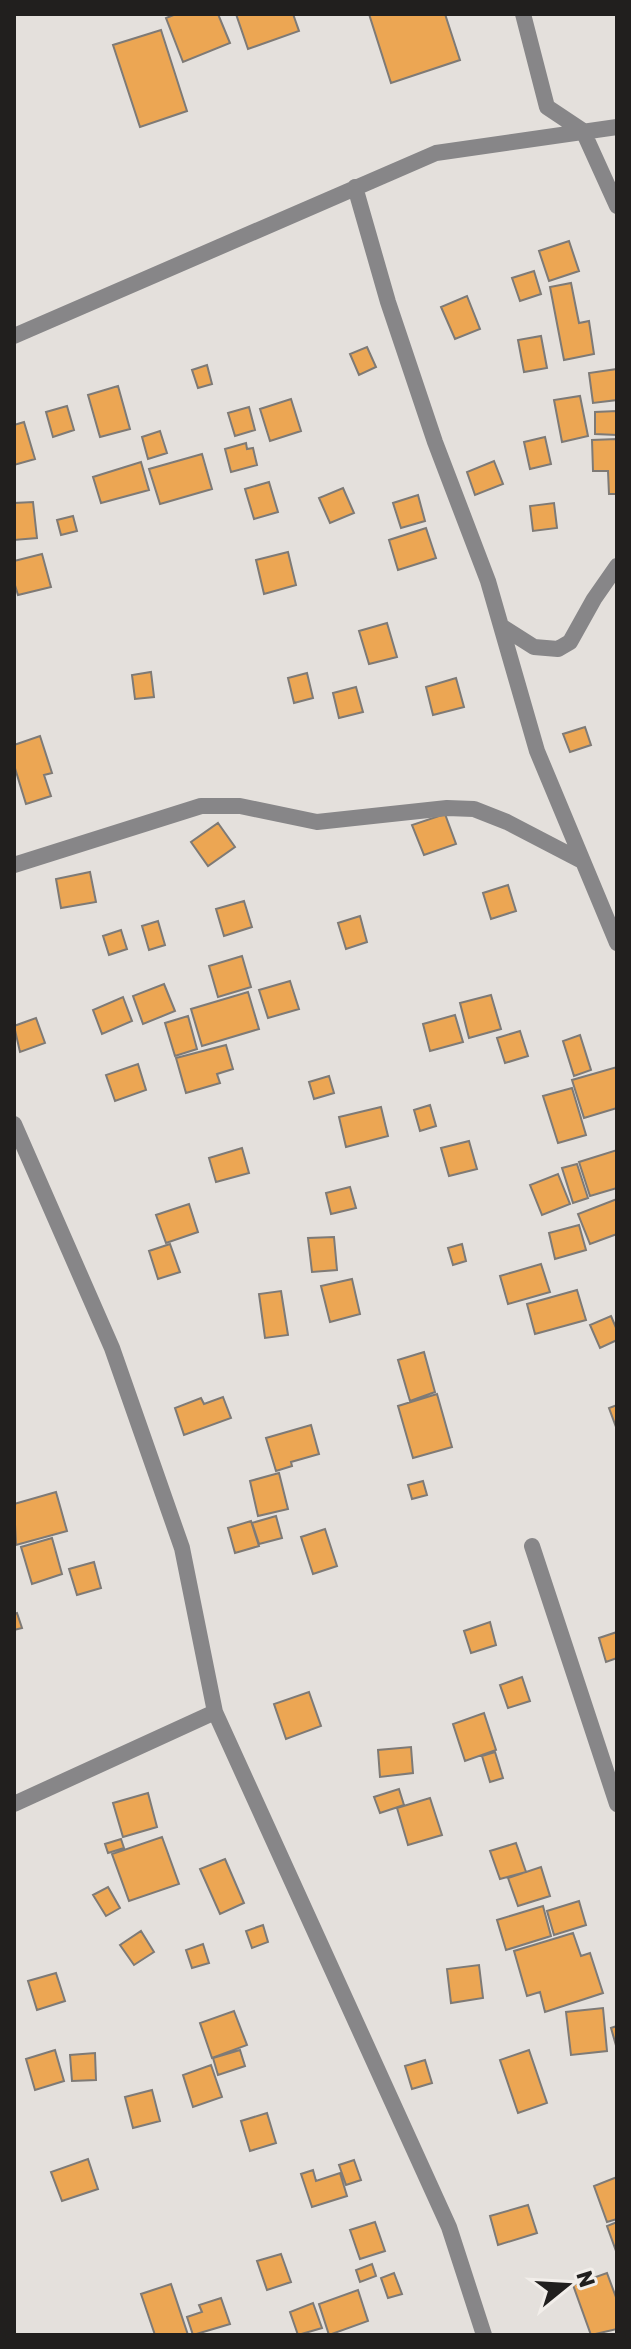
<svg xmlns="http://www.w3.org/2000/svg" width="631" height="2349" font-family="Rubik,sans-serif">
<rect width="100%" height="100%" fill="#e4e0dc"/>
<path fill="#eca653" stroke="#7e7a76" stroke-width="2" d="M176,14h42l12,29 -47,19 -17,-44z
M236,14h57l6,17 -51,18z
M369,14h76l15,46 -69,23z
M161,30l26,81 -47,16 -27,-82z
M569,241l10,30 -30,10 -10,-30z
M534,271l7,23 -21,7 -8,-23z
M571,283l8,40 10,-2 5,33 -30,6 -14,-73z
M467,296l13,33 -25,10 -14,-32z
M541,336l6,32 -23,4 -6,-32z
M367,347l9,20 -17,8 -9,-21z
M207,365l5,19 -14,4 -6,-18z
M617,369v31l-24,3 -4,-30z
M118,386l12,43 -30,8 -12,-42z
M580,396l8,40 -26,6 -8,-42z
M291,399l10,32 -31,10 -10,-32z
M67,406l7,24 -21,7 -7,-25z
M249,407l6,23 -20,6 -7,-23z
M617,411v24l-22,-1v-22z
M24,422l11,37 -21,6v-40z
M160,431l7,22 -19,6 -6,-22z
M545,437l6,27 -21,5 -6,-27z
M617,439v55h-8l-1,-23h-15l-1,-31z
M246,443l1,6 6,-1 4,17 -26,7 -6,-23z
M202,454l10,35 -52,15 -11,-35z
M494,461l9,23 -28,11 -8,-23z
M141,462l8,28 -48,13 -8,-26z
M269,482l9,30 -24,7 -9,-30z
M343,488l11,25 -24,10 -11,-25z
M418,495l7,26 -24,7 -8,-25z
M33,502l4,36 -23,2v-37z
M554,503l3,25 -24,3 -3,-25z
M73,516l4,15 -16,4 -4,-15z
M426,528l10,30 -38,12 -9,-30z
M288,552l8,33 -32,9 -8,-34z
M42,554l9,33 -33,8 -4,-13v-21z
M387,623l10,34 -28,7 -10,-33z
M151,672l3,25 -19,2 -3,-24z
M307,673l6,25 -19,5 -6,-25z
M456,678l8,29 -31,8 -7,-28z
M356,687l7,25 -24,6 -6,-25z
M585,727l6,18 -21,7 -7,-18z
M40,736l12,37 -8,2 7,21 -25,8 -12,-39v-20z
M445,814l11,30 -32,11 -12,-30z
M218,823l17,24 -27,19 -17,-24z
M90,872l6,30 -35,6 -5,-29z
M508,885l8,26 -25,8 -8,-26z
M244,901l8,26 -28,9 -8,-27z
M360,916l7,26 -21,7 -8,-26z
M158,921l7,24 -16,5 -7,-24z
M121,930l6,19 -18,6 -6,-19z
M242,956l9,31 -33,10 -9,-31z
M290,981l9,28 -31,9 -9,-28z
M164,984l11,27 -32,13 -10,-28z
M248,992l11,37 -57,17 -11,-37z
M491,995l10,34 -32,9 -9,-35z
M123,997l9,24 -30,13 -9,-24z
M455,1015l8,27 -33,9 -7,-27z
M188,1016l9,33 -22,7 -10,-33z
M36,1018l9,25 -25,9 -6,-26z
M520,1031l8,25 -23,7 -8,-25z
M580,1035l11,35 -17,6 -11,-35z
M226,1045l7,24 -16,5 3,9 -34,10 -10,-35z
M138,1064l8,26 -31,11 -9,-26z
M617,1067v41l-33,10 -12,-38z
M329,1076l5,17 -20,6 -5,-17z
M572,1088l14,47 -28,8 -15,-47z
M430,1105l6,21 -16,5 -6,-21z
M381,1107l7,29 -42,11 -7,-30z
M469,1141l8,28 -28,7 -8,-28z
M242,1148l7,25 -33,9 -7,-24z
M617,1150v38l-27,8 -11,-34z
M577,1164l11,34 -15,5 -11,-35z
M558,1174l12,30 -28,11 -12,-30z
M350,1187l6,21 -25,6 -5,-21z
M617,1199v35l-27,10 -12,-30z
M189,1204l9,28 -32,11 -10,-28z
M579,1225l7,25 -31,9 -6,-26z
M334,1237l3,33 -25,2 -4,-34z
M170,1244l10,28 -22,7 -9,-28z
M462,1244l4,17 -13,4 -5,-17z
M541,1264l9,28 -42,12 -8,-28z
M352,1279l8,35 -30,8 -9,-36z
M577,1290l9,30 -51,14 -8,-30z
M281,1291l7,44 -23,3 -6,-44z
M611,1316l6,14v10l-17,8 -10,-23z
M424,1352l11,40 -25,9 -12,-41z
M437,1394l15,53 -39,11 -15,-52z
M223,1397l8,21 -47,17 -9,-27 26,-10 3,6z
M617,1405v21l-1,1 -7,-19z
M311,1425l8,29 -28,8 1,4 -16,5 -10,-33z
M279,1473l9,36 -30,7 -8,-35z
M423,1481l4,14 -15,4 -4,-14z
M56,1492l11,39 -51,14 -2,-41z
M276,1516l6,22 -23,6 -7,-21z
M251,1521l8,25 -24,7 -7,-25z
M325,1529l12,37 -24,8 -12,-37z
M52,1538l10,36 -30,10 -11,-37z
M94,1562l7,26 -24,7 -8,-26z
M17,1613l5,15 -8,2v-16z
M490,1622l6,23 -25,8 -7,-22z
M617,1632v26l-11,4 -7,-24z
M522,1677l8,24 -22,7 -8,-23z
M309,1692l12,34 -35,13 -12,-35z
M484,1713l12,37 -31,11 -12,-37z
M411,1747l2,26 -33,4 -2,-27z
M495,1752l8,26 -13,4 -8,-26z
M399,1789l5,16 -24,8 -6,-16z
M148,1793l9,34 -34,10 -10,-34z
M430,1798l12,37 -34,10 -11,-37z
M162,1837l17,47 -50,17 -17,-47z
M121,1839l3,9 -16,5 -3,-9z
M516,1843l10,29 -26,7 -10,-28z
M225,1859l19,44 -24,11 -20,-45z
M541,1867l9,29 -32,10 -10,-28z
M108,1887l12,21 -14,8 -13,-21z
M579,1901l7,24 -32,10 -7,-24z
M543,1906l8,30 -45,14 -9,-30z
M263,1925l5,17 -16,6 -6,-17z
M141,1931l13,21 -20,13 -14,-20z
M573,1933l8,23 9,-3 13,40 -58,19 -5,-20 -13,4 -13,-45z
M203,1944l6,19 -17,5 -6,-18z
M479,1965l4,33 -32,5 -4,-34z
M56,1973l9,28 -28,9 -9,-29z
M603,2008l4,43 -36,4 -5,-43z
M234,2011l13,34 -35,13 -12,-35z
M617,2026v23l-6,-21z
M55,2050l9,31 -29,9 -9,-31z
M240,2050l5,16 -27,9 -5,-17z
M529,2050l18,53 -29,10 -18,-53z
M95,2053l1,27 -24,1 -2,-26z
M425,2060l7,23 -20,6 -7,-23z
M211,2065l11,32 -29,10 -10,-32z
M152,2090l8,31 -27,7 -8,-31z
M267,2113l9,30 -26,8 -9,-30z
M88,2159l10,30 -36,12 -11,-29z
M354,2160l7,20 -15,5 -7,-20z
M313,2170l3,11 24,-8 7,23 -35,11 -11,-33z
M617,2177v42l-10,3 -13,-36z
M528,2205l9,28 -39,12 -8,-29z
M375,2222l10,29 -25,8 -10,-29z
M617,2222v29h-1l-9,-25z
M281,2254l10,28 -24,8 -10,-29z
M372,2264l4,12 -16,6 -4,-12z
M394,2273l8,21 -14,4 -7,-20z
M607,2273l10,27v29l-26,6 -18,-50z
M171,2284l17,51h-33l-14,-41z
M358,2290l10,31 -39,14 -10,-31z
M221,2298l9,26 -37,11 -6,-18 15,-5 -3,-7z
M313,2303l9,25 -24,7 -8,-23z"/>
<g fill="none" stroke-linecap="round" stroke-linejoin="round">
<path stroke="#878688" stroke-width="16" d="M523,14l24,93 36,24 34,75
M355,187l33,115 47,140 53,139 49,170 80,192
M14,336l422,-183 181,-26
M501,626l33,21 24,2 12,-7 24,-43 23,-33
M14,865l187,-59h39l77,16 130,-14 27,1 33,13 73,38
M14,1124l98,224 70,200 33,164 234,515 35,108
M532,1546l85,258
M14,1804l201,-92"/>
</g>
<rect width="631" height="2349" fill="none" stroke="#211f1e" stroke-width="32"/>
<g transform="translate(567 2285) rotate(72)" stroke="#f2eeea" stroke-width="6" paint-order="stroke">
<path d="M0-6L14 30L0 20L-14 30Z" fill="#211f1e"/>
<text y="-12" font-size="22" font-weight="bold" text-anchor="middle" fill="#211f1e">N</text>
</g>
</svg>
